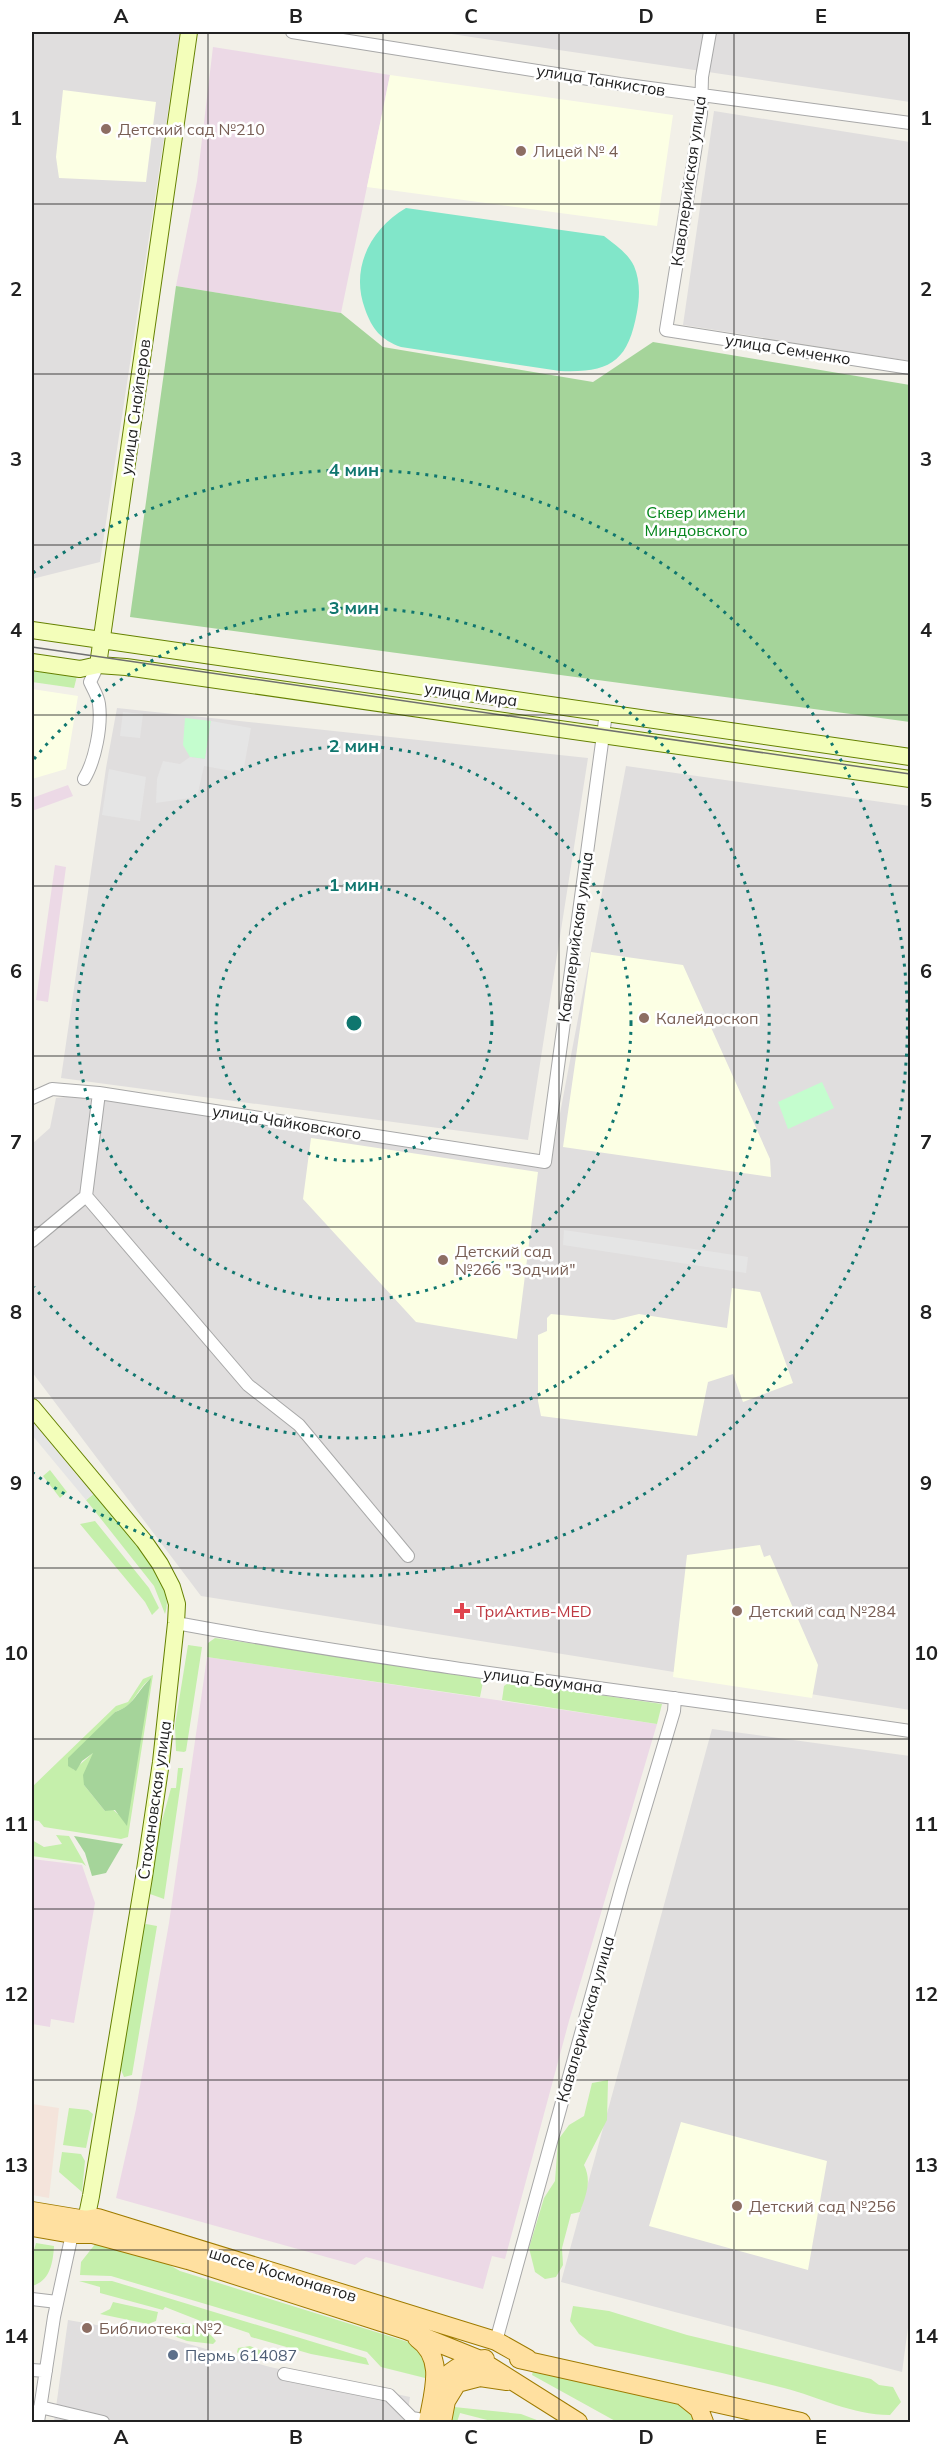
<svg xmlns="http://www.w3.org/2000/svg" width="942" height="2454" font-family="Mulish,sans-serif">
<rect width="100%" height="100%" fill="#f2f0e8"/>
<path fill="#e0dede" d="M32,32h148l-80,530 -68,17z
M438,32h472v70z
M714,111l196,31v219l-227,-36z
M117,708l471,50 -60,382 -467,-62 45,-310z
M626,766l284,40v904l-709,-114 -169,-224v-228l18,-16 6,-30 31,-3 463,71z
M712,1729l198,27v557l-8,59 -341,-90z
M68,2320l92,16 110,31 140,30 -4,25h-352z"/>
<path fill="#ecd9e6" d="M213,47l177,28 -49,238 -165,-27 21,-105z
M68,785l5,11 -41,15v-13z
M55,865l11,2 -18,135 -12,-2z
M207,1657l450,67 -88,297 -64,238 -13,-3 -9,33 -117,-32 -11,8 -239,-67 20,-89 33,-186z
M32,1859l50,6 13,38 -21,120 -23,-4 -1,8 -18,-3z"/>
<path fill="#fcffe4" d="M390,75l283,40 -16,111 -290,-39z
M63,90l93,12 -10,80 -87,-4 -3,-21z
M32,689l46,7 -12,73 -34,10z
M591,952l92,13 87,194 1,18 -208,-30z
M311,1138l227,34 -21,167 -101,-17 -113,-123z
M732,1288l28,4 33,91 -50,19 -10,-28 -25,8 -11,54 -156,-20 -3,-15v-66l9,-4v-13l4,-4 63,6 25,-6 88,14z
M760,1545l4,12 6,-2 48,110 -6,33 -139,-21 14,-122z
M681,2122l146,39 -19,109 -159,-44z"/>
<path fill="#f4e4db" d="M32,2104l27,4 -10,90 -17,-3z"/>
<path fill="#c5efab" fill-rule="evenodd" d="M32,669l45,7 -3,12 -42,-6z
M50,1470l17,22 -7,6 -17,-22z
M96,1492c22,27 82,85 69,122l-11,-28 -68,-86z
M95,1521l54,67 10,20 -7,7 -7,-13 -65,-78z
M215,1638l264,39 4,5 -3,15 -273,-40 1,-14z
M188,1645l14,2 -16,104 -2,1 -8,-1 -1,-26z
M153,1675l-25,162 -7,2 -77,-12 -5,-6 -7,-1v-33l84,-81 12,-4 15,-23zM150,1679l-32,135 -7,-6 -6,3 -21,-26v-10l11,-24 -21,19 -6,-8 47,-50c21,-7 19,-20 35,-33z
M510,1682l152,22 -5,20 -155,-24 2,-14z
M178,1768h5l-19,131 -14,-5 6,-51 15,-55h5z
M56,1835l13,1 17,30 -4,-3 -50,-7v-16l12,7 18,-3z
M146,1924l11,2 -25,149 -8,2 -5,-12 23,-138z
M608,2080l-1,40 -23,45c8,16 2,30 -4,47l-9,2 -9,34 1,17 -7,12 -11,2 -10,-7 -6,-24 15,-50 11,-17 3,-41 11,-15 15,-9 8,-33z
M69,2108l19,2 5,4 -7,34 -23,-3z
M62,2152l19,2 4,7 -3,31 -23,-20z
M36,2243l18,3c-1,17 -4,35 -22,40v-29z
M96,2243l63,16 21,12 241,75 7,8 -3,24 -44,-11 -14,-15 -256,-76 -31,-1 1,-13z
M79,2281h33l254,77 3,7 -58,-11 -60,-17 -2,-4 -30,-10 -3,4 -51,-20 -2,3 -63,-17v-6z
M113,2302l45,10 -2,9 -8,3 -48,-10 10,-5z
M573,2306l36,5 78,24 184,44 8,6 14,2 8,15 -11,13c-38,0 -71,-18 -106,-27 -62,-16 -126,-29 -189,-42l-16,-12 -9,-13z
M180,2323c13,-1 29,8 36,18l-3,3 -26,-3 -13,-5z
M250,2346l22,9 -3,6 -29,-5 -3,-4 1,-4z
M533,2371l157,33 7,18h-80l-85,-47z
M454,2407l67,7 21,8h-47l-35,-9 -3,9h-6z"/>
<path fill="#a5d49a" d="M176,286l165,27 42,34 210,35 60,-40 257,43v337l-780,-105z
M151,1678l-24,148 -12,-16 -10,1 -21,-26 -1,-10 10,-22 -11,8 -6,10 -8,-5v-8l47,-46c19,-6 22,-21 36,-34z
M74,1836l49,8 -17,29 -14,3 -7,-23z"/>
<path fill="#c4fdce" d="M185,718l26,3 -6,38 -15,-2 -7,-12z
M822,1082l12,26 -46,21 -10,-27z"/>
<path fill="#81e6c9" d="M406,208l198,28c11,9 24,17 30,30 6,14 6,30 3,46 -9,50 -27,61 -77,59l-159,-24c-20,-7 -29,-18 -36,-38 -15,-40 5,-80 41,-101z"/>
<path fill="#e5e5e5" d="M123,712l20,2 -3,24 -20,-2z
M211,721l40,7 -8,45 -39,-7 -7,31 -41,6 1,-24 6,-18 17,3 10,-7 15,2z
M109,769l37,8 -6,44 -38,-6z
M564,1230l184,27 -2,16 -183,-28z
M32,1419l47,59 17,14 -10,8 -54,-65z"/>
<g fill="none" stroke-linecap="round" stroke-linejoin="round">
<defs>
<path id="street" d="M292,32l328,52 290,39
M710,32l-8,45 -1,37 -35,216 244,38
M84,779c11,-18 18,-53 15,-75 -1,-8 -6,-15 -9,-22l8,-17
M99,1093l-13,103 162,189 51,40 109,131
M32,1098l20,-9 47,4 446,69 61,-449
M32,1241l54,-45
M176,1623c244,45 490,72 734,108
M32,2299l25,3
M496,2341l126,-456 52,-174 1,-13
M32,2370l14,1
M284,2374l105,21 23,23 16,3
M40,2407l63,15
M38,2422l16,-105 18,-83"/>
<path id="secondary" d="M32,630l878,127
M32,662l48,7 18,-4 28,2 784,112
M98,665l91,-633
M32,1407l112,134 16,23 12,23 5,17 -1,19 -15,139 -17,115 -53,319 -5,24 -9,9"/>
<path id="primary" d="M32,2211l54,9 12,-2 398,123 32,18
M32,2227l40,7h21l95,26 218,70 72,29 100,63
M417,2338c29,20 16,55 11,84
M519,2359l282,63
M434,2389c12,-15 31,-30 51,-30
M684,2397l15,12 5,13
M442,2422l4,-21 11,-18 23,-6 27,4"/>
</defs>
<use href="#street" stroke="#a8a8a8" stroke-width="14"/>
<use href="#secondary" stroke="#658100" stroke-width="18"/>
<use href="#primary" stroke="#9f7b00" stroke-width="20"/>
<use href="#street" stroke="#fff" stroke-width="12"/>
<use href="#secondary" stroke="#f3feba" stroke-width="16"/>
<use href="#primary" stroke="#ffe0a0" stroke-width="18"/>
<path stroke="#6f6f6f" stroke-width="1.5" d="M32,647l878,127"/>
</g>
<path fill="none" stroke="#212121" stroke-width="1.5" stroke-opacity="0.55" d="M208,32v2390M383,32v2390M559,32v2390M734,32v2390M32,204h878M32,374h878M32,545h878M32,715h878M32,886h878M32,1056h878M32,1227h878M32,1398h878M32,1568h878M32,1739h878M32,1909h878M32,2080h878M32,2250h878"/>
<g fill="none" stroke="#0f766e" stroke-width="3" stroke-dasharray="3 6">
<circle cx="354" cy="1023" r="138"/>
<circle cx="354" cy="1023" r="277"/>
<path d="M34 759A415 415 0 1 1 34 1287"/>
<path d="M33 573A553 553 0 1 1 33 1473"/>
</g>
<g fill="#8d6e63" stroke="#fff" stroke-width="2">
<circle cx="106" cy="129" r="6"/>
<circle cx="521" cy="151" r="6"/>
<circle cx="644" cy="1018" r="6"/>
<circle cx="443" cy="1260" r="6"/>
<circle cx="737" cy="1611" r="6"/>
<circle cx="737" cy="2206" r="6"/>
<circle cx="87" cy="2328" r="6"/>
</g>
<path fill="#e0444e" stroke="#fff" stroke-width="2" d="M459 1602h6v6h6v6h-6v6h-6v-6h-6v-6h6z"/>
<circle fill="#5c6f8a" stroke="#fff" stroke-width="2" cx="173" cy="2355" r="6"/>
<g text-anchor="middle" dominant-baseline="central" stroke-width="5" stroke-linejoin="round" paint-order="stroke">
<g font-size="16" fill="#212121" stroke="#fff">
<text transform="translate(601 80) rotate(9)">улица Танкистов</text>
<text transform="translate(688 181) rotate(-82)">Кавалерийская улица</text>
<text transform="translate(788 349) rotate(9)">улица Семченко</text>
<text transform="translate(135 407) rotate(-82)">улица Снайперов</text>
<text transform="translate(471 694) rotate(8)">улица Мира</text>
<text transform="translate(575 937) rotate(-82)">Кавалерийская улица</text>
<text transform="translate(287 1122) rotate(9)">улица Чайковского</text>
<text transform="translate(543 1680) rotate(7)">улица Баумана</text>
<text transform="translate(154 1800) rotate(-82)">Стахановская улица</text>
<text transform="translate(585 2019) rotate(-74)">Кавалерийская улица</text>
<text transform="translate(283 2274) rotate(17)">шоссе Космонавтов</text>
</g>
<g font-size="16" fill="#785e54" stroke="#fff" text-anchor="start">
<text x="118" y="129">Детский сад №210</text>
<text x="533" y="151">Лицей № 4</text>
<text x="656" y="1018">Калейдоскоп</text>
<text x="455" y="1251">Детский сад<tspan x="455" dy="18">№266 "Зодчий"</tspan></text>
<text x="749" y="1611">Детский сад №284</text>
<text x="749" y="2206">Детский сад №256</text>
<text x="99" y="2328">Библиотека №2</text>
</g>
<g font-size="16" fill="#05851c" stroke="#fff">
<text x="696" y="512">Сквер имени<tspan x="696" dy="18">Миндовского</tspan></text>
</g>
<g font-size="16" fill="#be3a42" stroke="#fff" text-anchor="start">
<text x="476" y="1611">ТриАктив-MED</text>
</g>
<g font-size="16" fill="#4e5e75" stroke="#fff" text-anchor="start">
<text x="185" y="2355">Пермь 614087</text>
</g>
</g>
<circle cx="354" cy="1023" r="9" fill="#0f766e" stroke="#fff" stroke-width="3"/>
<g font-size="18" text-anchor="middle" font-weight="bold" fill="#0f766e" stroke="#fff" stroke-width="5" stroke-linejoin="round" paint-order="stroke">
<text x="354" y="476">4 мин</text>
<text x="354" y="614">3 мин</text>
<text x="354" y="752">2 мин</text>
<text x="354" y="891">1 мин</text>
</g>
<rect width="942" height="2454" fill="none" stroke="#ffffff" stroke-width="66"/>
<rect x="33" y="33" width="876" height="2388" fill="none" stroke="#212121" stroke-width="2"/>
<g font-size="20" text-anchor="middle" font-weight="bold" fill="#212121">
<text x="121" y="23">A</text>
<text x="296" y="23">B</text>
<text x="471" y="23">C</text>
<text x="646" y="23">D</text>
<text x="821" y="23">E</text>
<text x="16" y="125">1</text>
<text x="926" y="125">1</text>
<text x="16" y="296">2</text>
<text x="926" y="296">2</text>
<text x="16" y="466">3</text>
<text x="926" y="466">3</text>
<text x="16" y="637">4</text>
<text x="926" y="637">4</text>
<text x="16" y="807">5</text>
<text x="926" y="807">5</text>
<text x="16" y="978">6</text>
<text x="926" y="978">6</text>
<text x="16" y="1149">7</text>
<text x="926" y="1149">7</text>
<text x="16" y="1319">8</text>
<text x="926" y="1319">8</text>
<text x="16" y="1490">9</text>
<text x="926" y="1490">9</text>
<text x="16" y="1660">10</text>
<text x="926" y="1660">10</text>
<text x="16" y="1831">11</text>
<text x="926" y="1831">11</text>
<text x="16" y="2001">12</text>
<text x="926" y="2001">12</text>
<text x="16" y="2172">13</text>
<text x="926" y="2172">13</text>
<text x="16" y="2343">14</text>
<text x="926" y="2343">14</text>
<text x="121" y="2444">A</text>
<text x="296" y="2444">B</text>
<text x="471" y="2444">C</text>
<text x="646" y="2444">D</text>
<text x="821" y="2444">E</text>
</g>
</svg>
